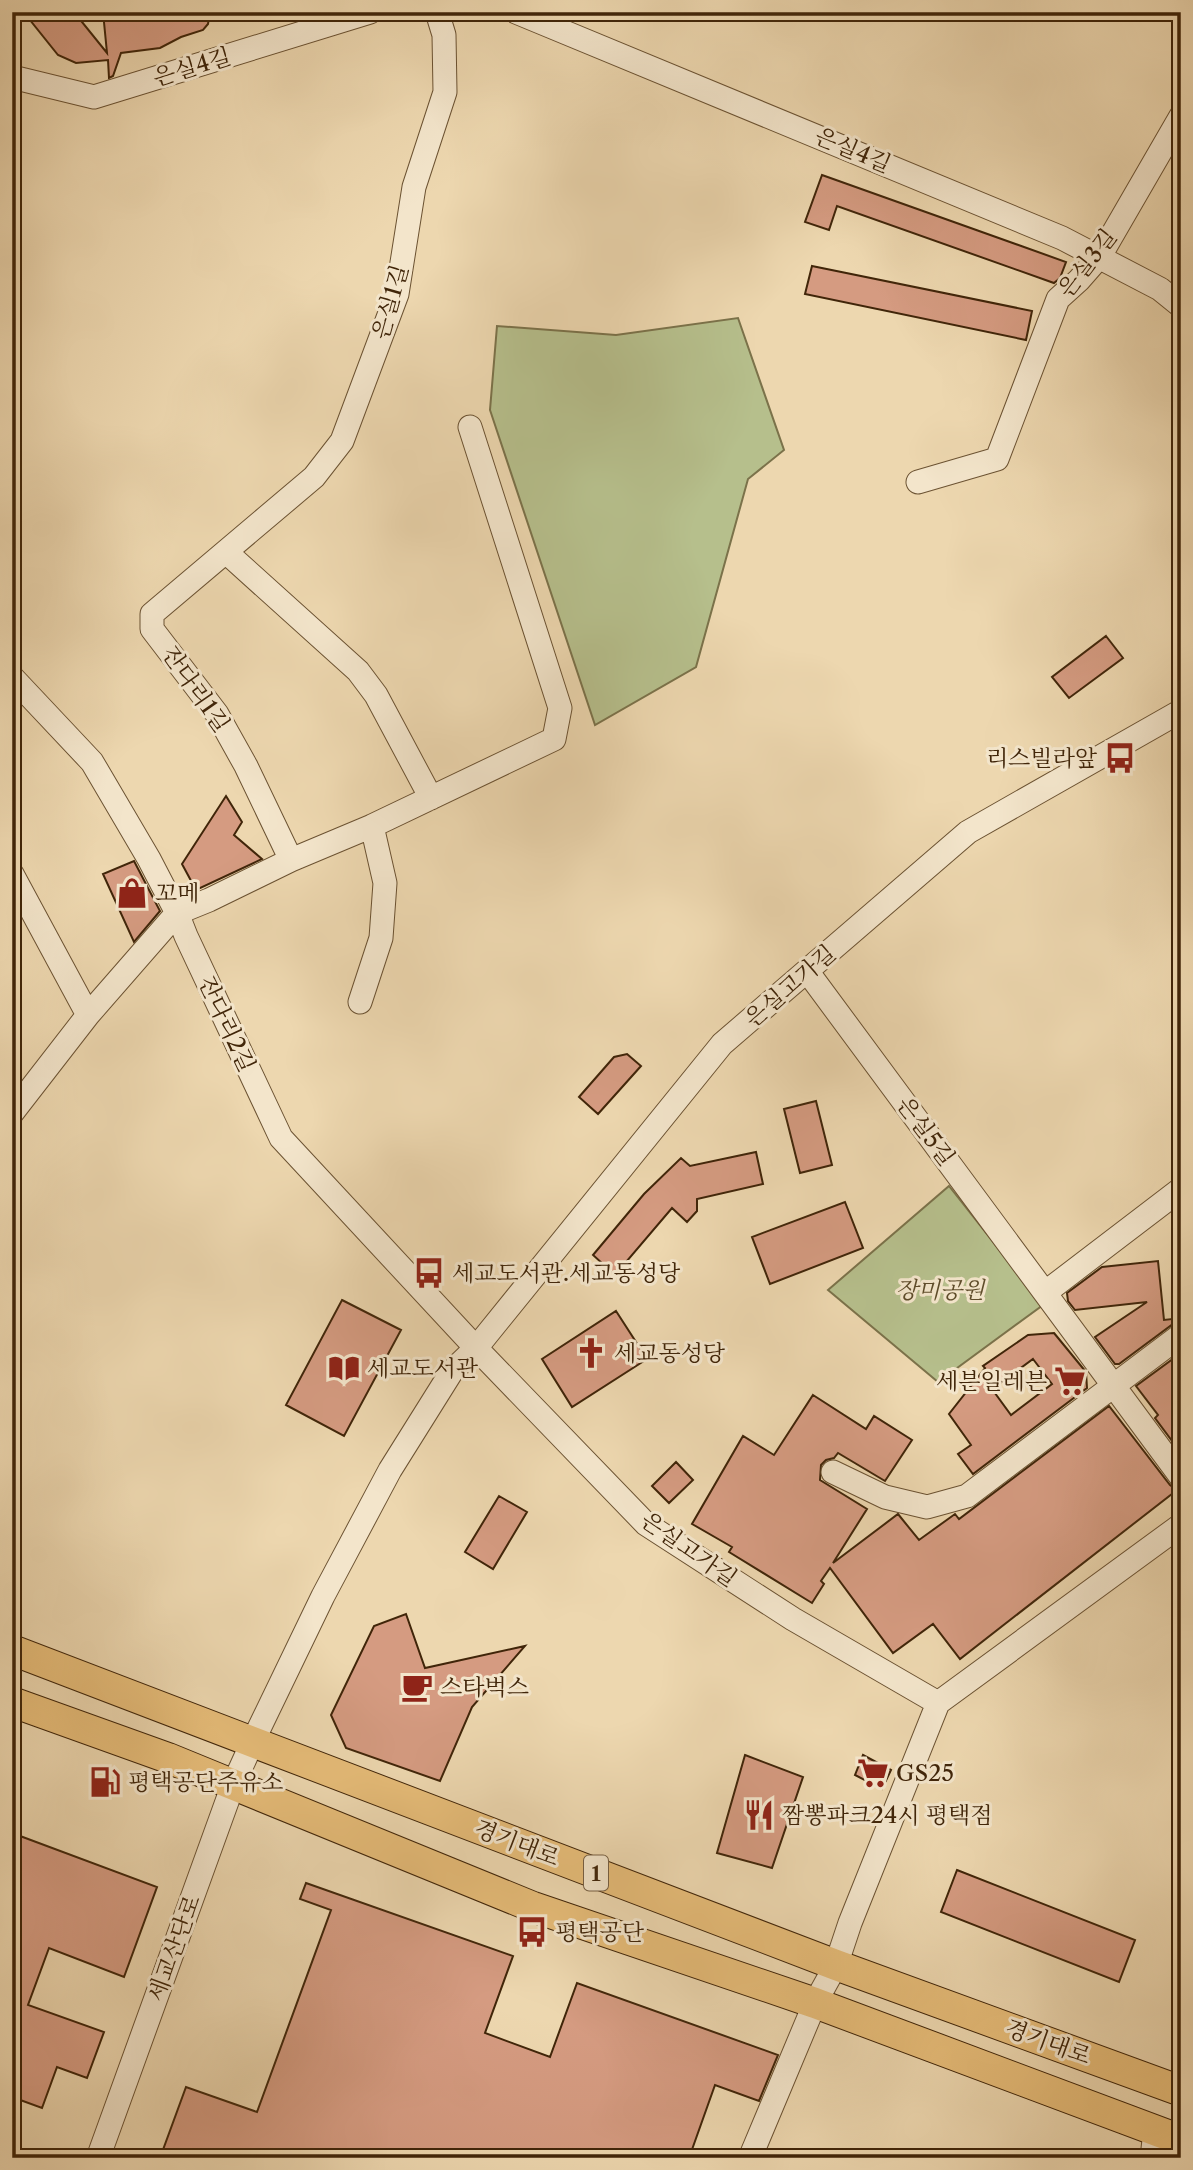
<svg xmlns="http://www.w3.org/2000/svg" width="1193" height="2170" font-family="'Libre Caslon Text','Noto Serif KR',serif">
<rect width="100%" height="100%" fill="#edd7af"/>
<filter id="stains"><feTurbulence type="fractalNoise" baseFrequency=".00286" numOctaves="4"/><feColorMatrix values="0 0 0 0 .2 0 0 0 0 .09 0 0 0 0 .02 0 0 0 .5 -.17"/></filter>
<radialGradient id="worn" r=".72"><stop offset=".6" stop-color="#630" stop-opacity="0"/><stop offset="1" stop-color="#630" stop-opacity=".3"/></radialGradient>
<path fill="#b6bf8c" stroke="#7b724a" stroke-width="2" d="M738,318l46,132 -36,29 -52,188 -101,58 -105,-315 7,-84 119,9z
M949,1186l94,119 -105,77 -110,-92z"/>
<path fill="#d59b81" stroke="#402509" stroke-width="2" fill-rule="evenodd" d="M56,12h18l33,41 -4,-41h107l-2,12 -5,6 -22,7 -21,11 -39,5 -8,23 -4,2 -1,-18 -32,3 -18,-8 -28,-35z
M822,175l244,87 -6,16 -6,5 -217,-77 -8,24 -24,-8z
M812,266l220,45 -6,29 -221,-46z
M1106,636l17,22 -54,40 -17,-21z
M226,796l16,26 -8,13 28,24 -66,31 -14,-26z
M134,861l26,50 -26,31 -31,-68z
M627,1054l14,12 -43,48 -19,-17 35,-40z
M816,1101l16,64 -32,8 -16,-64z
M756,1152l7,32 -66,15v12l-10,11 -15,-14 -57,67 -22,-20 51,-61 37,-36 9,8z
M845,1202l18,46 -93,36 -18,-47z
M1158,1261l6,59 17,-2v3l-8,3 -54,40h-4l-20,-27 52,-35 -72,8 -7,-9 -1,-8 35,-26z
M342,1300l59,30 -57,106 -58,-31z
M616,1311l31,48 -75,48 -30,-48z
M1054,1333l32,39 1,16 -114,86 -15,-20 13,-9 -22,-31 36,-46 -2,-2 45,-31zM1033,1359l19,25 -41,31 -19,-26z
M1181,1353v100l-26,-35 3,-3 -22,-29z
M813,1395l53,34 8,-13 38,24 -27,41 -47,-28 -4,5 -8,2 -5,5 -1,15 47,29 -34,54 65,-49 21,26 36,-26 4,5 150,-113 61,79 7,5 -217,169 -27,-35 -40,29 -63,-85 -9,13 3,3 -12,19 -83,-51 3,-5 -40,-23 51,-88 31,19z
M676,1462l17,18 -24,23 -17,-17z
M499,1496l28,16 -34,57 -28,-17z
M406,1614l19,54 100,-22 -53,61 -32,74 -94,-33 -15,-33 43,-89z
M745,1755l58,22 -31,91 -55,-15z
M863,1755l28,15 -9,19 -27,-14z
M12,1833l145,54 -33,90 -75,-29 -21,57 76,27 -17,46 -30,-11 -15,41 -30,-11z
M957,1870l178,70 -16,42 -178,-70z
M306,1883l207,73 -28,77 65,24 27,-74 201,72 -19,46 -44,-16 -26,73h-529l26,-71 71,25 74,-202 -31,-11z"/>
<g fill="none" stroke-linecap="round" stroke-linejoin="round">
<defs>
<path id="minor" d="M516,12l546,226 98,51 21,17
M12,77l82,20 276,-85
M918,482l79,-23 61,-160 21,-19 21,-24 81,-140
M226,552l132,119 18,24 55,103
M12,677l80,85 57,97 28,54 9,23 95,202 195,210 170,176 147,95 145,84
M291,860l-45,-94 -29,-52 -65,-85v-15l162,-137 28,-36 55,-147 17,-107 31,-95 -1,-57 -7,-23
M12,874l76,141
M807,971l374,506
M360,1002l21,-64 4,-55 -13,-57
M12,1113l76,-98 89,-102 32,-13 82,-40 81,-34 182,-87 6,-31 -90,-281
M1046,1292l135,-103
M833,1472l52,25 42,10 40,-11 214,-161
M98,2158l135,-373 20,-44 70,-145 67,-126 62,-99 24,-23 246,-304 246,-212 213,-121
M750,2158l65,-155 21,-38 14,-42 88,-220 243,-178
M1152,2158l3,-27"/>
<path id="major" d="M12,1650l824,315 345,126
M12,1702l156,56 365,149 282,96 366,137"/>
</defs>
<use href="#minor" stroke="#6b5232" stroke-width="25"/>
<use href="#major" stroke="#402509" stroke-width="32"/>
<use href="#minor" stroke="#f3e5cb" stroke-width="23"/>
<use href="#major" stroke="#e6bc78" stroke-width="30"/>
</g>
<defs>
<symbol id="bus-bare" viewBox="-9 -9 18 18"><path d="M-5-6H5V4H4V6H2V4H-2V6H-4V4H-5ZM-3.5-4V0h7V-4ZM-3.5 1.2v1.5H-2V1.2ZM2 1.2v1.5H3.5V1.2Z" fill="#8f2418" stroke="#f3e5cb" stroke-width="2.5" paint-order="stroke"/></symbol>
<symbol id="shop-bare" viewBox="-9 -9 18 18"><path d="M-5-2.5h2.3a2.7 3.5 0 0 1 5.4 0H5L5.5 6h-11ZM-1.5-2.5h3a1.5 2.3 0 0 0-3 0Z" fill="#8f2418" stroke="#f3e5cb" stroke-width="2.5" paint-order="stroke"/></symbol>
<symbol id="church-bare" viewBox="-9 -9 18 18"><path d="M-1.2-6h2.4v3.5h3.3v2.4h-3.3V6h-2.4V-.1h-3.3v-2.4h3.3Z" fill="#8f2418" stroke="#f3e5cb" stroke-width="2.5" paint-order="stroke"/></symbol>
<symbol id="library-bare" viewBox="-9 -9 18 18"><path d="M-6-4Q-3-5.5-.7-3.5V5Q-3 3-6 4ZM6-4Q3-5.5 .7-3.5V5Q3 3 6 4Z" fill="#8f2418" stroke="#f3e5cb" stroke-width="2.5" paint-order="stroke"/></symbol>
<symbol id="supermarket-bare" viewBox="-9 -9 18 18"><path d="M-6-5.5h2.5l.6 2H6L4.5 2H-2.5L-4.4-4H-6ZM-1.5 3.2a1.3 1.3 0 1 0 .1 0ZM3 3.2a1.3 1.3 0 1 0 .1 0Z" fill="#8f2418" stroke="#f3e5cb" stroke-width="2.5" paint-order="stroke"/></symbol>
<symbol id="cafe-bare" viewBox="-9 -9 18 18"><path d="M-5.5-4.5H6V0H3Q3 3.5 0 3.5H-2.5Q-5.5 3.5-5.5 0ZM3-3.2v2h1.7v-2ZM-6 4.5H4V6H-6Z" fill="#8f2418" stroke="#f3e5cb" stroke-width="2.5" paint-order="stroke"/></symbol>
<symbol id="fuel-bare" viewBox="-9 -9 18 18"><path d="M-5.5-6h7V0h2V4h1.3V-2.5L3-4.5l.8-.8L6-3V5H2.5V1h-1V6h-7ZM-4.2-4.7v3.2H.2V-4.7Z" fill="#8f2418" stroke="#f3e5cb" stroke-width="2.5" paint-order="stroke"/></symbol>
<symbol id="restaurant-bare" viewBox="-9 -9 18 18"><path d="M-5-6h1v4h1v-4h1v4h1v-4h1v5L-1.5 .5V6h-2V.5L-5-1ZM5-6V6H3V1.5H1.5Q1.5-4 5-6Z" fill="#8f2418" stroke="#f3e5cb" stroke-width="2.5" paint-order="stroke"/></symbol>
</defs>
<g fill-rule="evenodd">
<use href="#bus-bare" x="1098" y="736" width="44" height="44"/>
<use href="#shop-bare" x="110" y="871" width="44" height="44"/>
<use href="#bus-bare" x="407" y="1251" width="44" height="44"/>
<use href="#church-bare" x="569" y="1331" width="44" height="44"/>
<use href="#library-bare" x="322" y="1346" width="44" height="44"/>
<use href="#supermarket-bare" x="1048" y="1359" width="44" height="44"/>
<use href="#cafe-bare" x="395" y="1665" width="44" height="44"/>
<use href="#supermarket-bare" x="851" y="1751" width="44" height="44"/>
<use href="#fuel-bare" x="83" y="1760" width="44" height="44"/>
<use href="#restaurant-bare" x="737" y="1793" width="44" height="44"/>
<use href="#bus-bare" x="510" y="1910" width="44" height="44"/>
</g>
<g text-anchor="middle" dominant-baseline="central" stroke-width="6" stroke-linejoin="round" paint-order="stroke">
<rect fill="#f3e5cb" stroke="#765f43" stroke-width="2" x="584" y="1855.5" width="24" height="35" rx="5"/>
<g font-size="21" font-weight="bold" fill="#402509">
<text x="596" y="1873">1</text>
</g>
<g font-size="23" fill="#402509" stroke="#f3e5cb">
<text transform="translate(192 67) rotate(-17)">은실4길</text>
<text transform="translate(853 150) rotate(23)">은실4길</text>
<text transform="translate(1087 263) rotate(-52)">은실3길</text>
<text transform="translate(390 302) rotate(-74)">은실1길</text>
<text transform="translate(196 689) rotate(55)">잔다리1길</text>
<text transform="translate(790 986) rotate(-41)">은실고가길</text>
<text transform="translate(227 1024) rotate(65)">잔다리2길</text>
<text transform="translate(926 1131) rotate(53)">은실5길</text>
<text transform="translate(689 1549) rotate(35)">은실고가길</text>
<text transform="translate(517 1843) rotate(21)">경기대로</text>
<text transform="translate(174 1948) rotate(-70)">세교산단로</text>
<text transform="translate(1048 2042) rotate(20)">경기대로</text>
</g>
<g font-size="23" fill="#402509" stroke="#f3e5cb" text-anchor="start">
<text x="1097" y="758" text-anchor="end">리스빌라앞</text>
<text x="155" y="893">꼬메</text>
<text x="452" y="1273">세교도서관.세교동성당</text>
<text x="614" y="1353">세교동성당</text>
<text x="367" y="1368">세교도서관</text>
<text x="1047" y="1381" text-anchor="end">세븐일레븐</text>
<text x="440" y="1687">스타벅스</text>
<text x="896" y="1773">GS25</text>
<text x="128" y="1782">평택공단주유소</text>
<text x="782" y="1815">짬뽕파크24시 평택점</text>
<text x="555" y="1932">평택공단</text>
</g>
<g font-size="23" font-style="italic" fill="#5e4c2a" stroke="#f3e5cb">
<text x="940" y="1290">장미공원</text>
</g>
</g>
<rect width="1193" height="2170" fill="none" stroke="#edd7af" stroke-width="42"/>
<rect x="14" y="14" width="1165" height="2142" fill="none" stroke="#402509" stroke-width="3.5"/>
<rect x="21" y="21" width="1151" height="2128" fill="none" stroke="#402509" stroke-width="2"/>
<rect width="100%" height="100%" filter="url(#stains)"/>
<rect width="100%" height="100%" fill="url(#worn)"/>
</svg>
